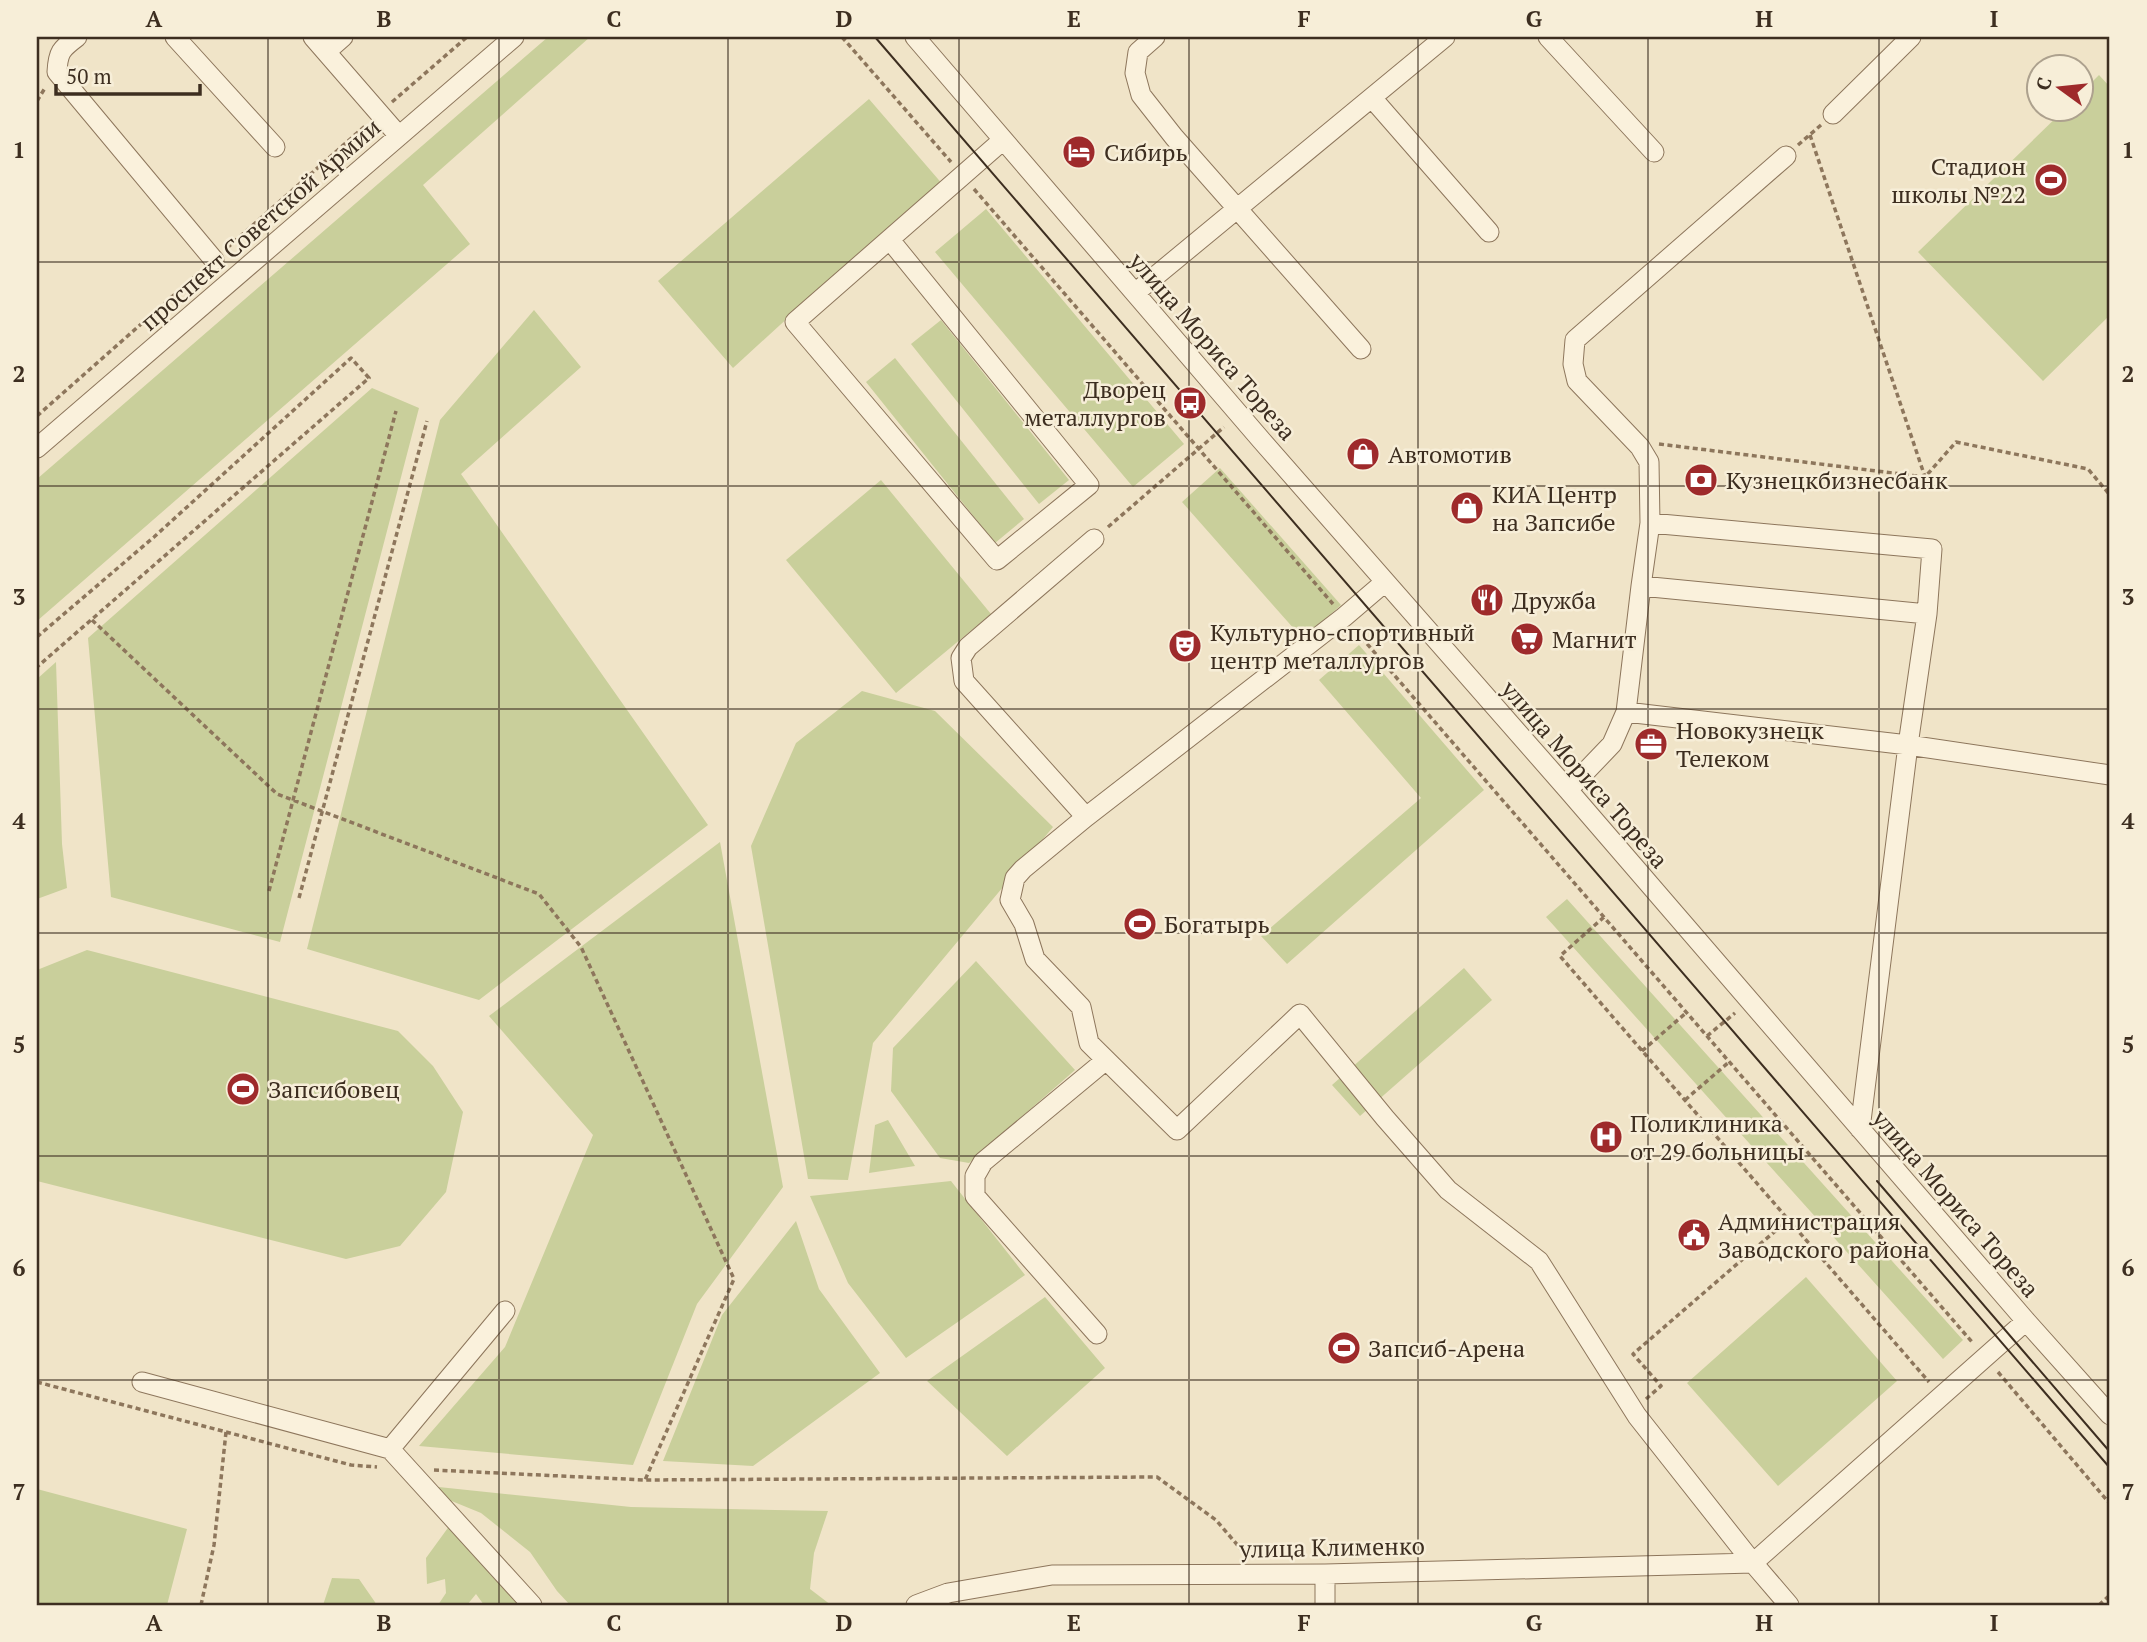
<svg xmlns="http://www.w3.org/2000/svg" width="2147" height="1642" font-family="'PT Serif',serif">
<rect width="100%" height="100%" fill="#f0e4c8"/>
<path fill="#c9cf9b" d="M548,37h42l-167,148 47,59 -433,377v-142z
M2099,75l11,12v228l-67,66 -125,-129 147,-143 15,-1 1,-15z
M869,99l75,87 -81,63 -130,119 -75,-87z
M986,209l198,235 -51,43 -198,-235z
M534,310l47,57 -120,107 247,351 -229,175 -172,-51 133,-529z
M941,320l128,160 -30,24 -128,-160z
M895,358l129,161 -29,24 -129,-161z
M372,388l47,20 -139,534 -169,-45 -23,-259z
M1220,468l121,137 -38,34 -121,-137z
M881,480l110,134 -95,79 -110,-133z
M1359,645l125,145 -197,174 -26,-28 160,-138 -102,-118z
M56,662l6,182 5,44 -30,11v-220z
M862,691l73,20 118,116 -180,216 -25,137 -40,-1 -57,-333 45,-103z
M720,842l63,345 -86,117 -64,161 -214,-19 86,-99 88,-212 -104,-119z
M1567,899l396,441 -20,19 -397,-442z
M87,950l311,81 35,35 30,46 -17,80 -46,54 -54,13 -309,-78v-211z
M976,961l99,109 -106,93 -29,-5 -49,-67 2,-43z
M1464,968l28,32 -132,116 -28,-31z
M888,1120l27,46 -46,7 6,-48z
M951,1181l74,94 -119,83 -58,-75 -38,-87z
M796,1221l23,68 61,84 -127,93 -90,-5 59,-146z
M1806,1277l91,104 -119,105 -91,-103z
M1045,1297l60,71 -98,88 -80,-75z
M410,1484l221,23 197,4 -14,42 -4,36 21,16h-261l-13,-14 -27,-39 -49,-39z
M37,1489l150,40 -20,76h-130z
M450,1525l78,80h-44l-8,-11 -9,11h-29l8,-12 -1,-14 -18,5 -1,-26z
M332,1578l27,1 18,26h-54z"/>
<g fill="none" stroke-linecap="round" stroke-linejoin="round">
<defs>
<path id="minor" d="M77,37c-16,12 -19,15 -20,35l157,188
M175,37l100,110
M313,37l86,99
M915,37l347,404 306,349 458,531 84,94
M1155,37l-17,15 -3,21 6,22 33,42 187,212
M1548,37l106,115
M326,52l17,-15
M1372,98l117,134
M1833,114l78,-77
M890,240l199,245 -92,75 -202,-238 208,-182
M1135,293l310,-256
M37,448l477,-411
M1650,523l282,26 -5,65 -19,131 -48,384
M1385,582l-41,35 -258,200 -63,52 -8,9 -5,22 14,24 11,35 46,48 8,36 88,87 123,-116 85,104 63,72 91,71 98,155 116,147 36,42
M1641,586l286,28
M1626,712l282,33 202,30
M1568,790l44,-46 14,-32 15,-126 9,-63 -1,-61 -9,-15 -63,-66 -4,-17 2,-24 211,-184
M1086,817l-122,-136 -3,-23 7,-11 126,-108
M1097,1334l-122,-138v-20l8,-14 123,-102
M142,1382l248,67 142,156
M390,1449l115,-138
M1753,1563l273,-242
M1325,1574v31
M916,1605l32,-12 104,-18 273,-1 428,-11"/>
</defs>
<use href="#minor" stroke="#8d765c" stroke-width="21"/>
<path stroke="#8d765c" stroke-width="3.5" stroke-dasharray="5 3.5" stroke-linecap="butt" d="M842,37l109,125
M37,101l8,-13
M392,102l75,-65
M1810,135l115,342
M1798,145l23,-20
M974,189l359,415
M227,248l138,-122
M37,416l163,-144
M1659,444l266,33 31,-35 132,27 22,26
M1108,527l116,-100
M92,620l185,174 262,100 42,53 153,332 -89,201
M1356,631l616,711
M37,637l117,-100 197,-179 18,20 -332,289
M269,891l127,-480
M299,898l128,-477
M1604,917l-44,39 369,426
M1707,1036l28,-23
M1642,1051l45,-39
M1685,1100l44,-38
M1998,1372l112,132
M37,1382l314,83 26,2
M1646,1399l15,-13 -28,-32 155,-134
M434,1470l211,10 512,-3 59,43 30,35
M201,1605l13,-60 12,-113
M1515,1605h228
M2099,1605l11,-10"/>
<use href="#minor" stroke="#faf1dc" stroke-width="19"/>
<path stroke="#3d2e20" stroke-width="2" d="M875,37l1235,1431
M1877,1181l233,271"/>
</g>
<path fill="none" stroke="#3d2e20" stroke-width="2" stroke-opacity="0.55" d="M268,37v1568M499,37v1568M728,37v1568M959,37v1568M1189,37v1568M1418,37v1568M1648,37v1568M1879,37v1568M37,262h2073M37,486h2073M37,709h2073M37,933h2073M37,1156h2073M37,1380h2073"/>
<defs>
<symbol id="hotel-disc" viewBox="-11 -11 22 22"><circle r="9.5" fill="#9e2a2b" stroke="#f7eed8"/><path d="M-6-4.5h1.5V1H6V5H4.5V3h-9V5H-6ZM-4 0a1.8 1.8 0 1 1 3.6 0ZM.5 0V-2.5h3Q6-2.5 6 0Z" fill="#fff"/></symbol>
<symbol id="stadium-disc" viewBox="-11 -11 22 22"><circle r="9.5" fill="#9e2a2b" stroke="#f7eed8"/><path d="M0-5a6.5 5 0 1 0 0 10a6.5 5 0 1 0 0-10ZM-3.5-1.8h7v3.6h-7Z" fill="#fff"/></symbol>
<symbol id="bus-disc" viewBox="-11 -11 22 22"><circle r="9.5" fill="#9e2a2b" stroke="#f7eed8"/><path d="M-5-6H5V4H4V6H2V4H-2V6H-4V4H-5ZM-3.5-4V0h7V-4ZM-3.5 1.2v1.5H-2V1.2ZM2 1.2v1.5H3.5V1.2Z" fill="#fff"/></symbol>
<symbol id="shop-disc" viewBox="-11 -11 22 22"><circle r="9.5" fill="#9e2a2b" stroke="#f7eed8"/><path d="M-5-2.5h2.3a2.7 3.5 0 0 1 5.4 0H5L5.5 6h-11ZM-1.5-2.5h3a1.5 2.3 0 0 0-3 0Z" fill="#fff"/></symbol>
<symbol id="bank-disc" viewBox="-11 -11 22 22"><circle r="9.5" fill="#9e2a2b" stroke="#f7eed8"/><path d="M-6-4H6V4H-6ZM0-2.3a2.3 2.3 0 1 0 0 4.6a2.3 2.3 0 1 0 0-4.6Z" fill="#fff"/></symbol>
<symbol id="restaurant-disc" viewBox="-11 -11 22 22"><circle r="9.5" fill="#9e2a2b" stroke="#f7eed8"/><path d="M-5-6h1v4h1v-4h1v4h1v-4h1v5L-1.5 .5V6h-2V.5L-5-1ZM5-6V6H3V1.5H1.5Q1.5-4 5-6Z" fill="#fff"/></symbol>
<symbol id="supermarket-disc" viewBox="-11 -11 22 22"><circle r="9.5" fill="#9e2a2b" stroke="#f7eed8"/><path d="M-6-5.5h2.5l.6 2H6L4.5 2H-2.5L-4.4-4H-6ZM-1.5 3.2a1.3 1.3 0 1 0 .1 0ZM3 3.2a1.3 1.3 0 1 0 .1 0Z" fill="#fff"/></symbol>
<symbol id="theatre-disc" viewBox="-11 -11 22 22"><circle r="9.5" fill="#9e2a2b" stroke="#f7eed8"/><path d="M-5-5.5Q0-4 5-5.5V0Q5 5 0 6Q-5 5-5 0ZM-3.3-2.5H-1v1.5H-3.3ZM1-2.5H3.3v1.5H1ZM-2.8 1Q0 5.5 2.8 1Z" fill="#fff"/></symbol>
<symbol id="office-disc" viewBox="-11 -11 22 22"><circle r="9.5" fill="#9e2a2b" stroke="#f7eed8"/><path d="M-6-3h4V-5.5h4V-3h4V5H-6ZM-1-4.5V-3h2v-1.5ZM-6 0V1H6V0Z" fill="#fff"/></symbol>
<symbol id="hospital-disc" viewBox="-11 -11 22 22"><circle r="9.5" fill="#9e2a2b" stroke="#f7eed8"/><path d="M-5-5h3v3.5h4V-5h3V5h-3V1.5h-4V5h-3Z" fill="#fff"/></symbol>
<symbol id="civic-disc" viewBox="-11 -11 22 22"><circle r="9.5" fill="#9e2a2b" stroke="#f7eed8"/><path d="M-.6-6.5H3V-4.5H.6V-3L4-1V1h2V6H-6V1h2V-1L-.6-3ZM-1.2 2.5V6h2.4V2.5Z" fill="#fff"/></symbol>
</defs>
<g fill-rule="evenodd">
<use href="#hotel-disc" x="1060" y="133" width="38" height="38"/>
<use href="#stadium-disc" x="2032" y="161" width="38" height="38"/>
<use href="#bus-disc" x="1171" y="384" width="38" height="38"/>
<use href="#shop-disc" x="1344" y="435" width="38" height="38"/>
<use href="#bank-disc" x="1682" y="461" width="38" height="38"/>
<use href="#shop-disc" x="1448" y="489" width="38" height="38"/>
<use href="#restaurant-disc" x="1468" y="581" width="38" height="38"/>
<use href="#supermarket-disc" x="1508" y="620" width="38" height="38"/>
<use href="#theatre-disc" x="1166" y="627" width="38" height="38"/>
<use href="#office-disc" x="1632" y="725" width="38" height="38"/>
<use href="#stadium-disc" x="1121" y="905" width="38" height="38"/>
<use href="#stadium-disc" x="224" y="1070" width="38" height="38"/>
<use href="#hospital-disc" x="1587" y="1118" width="38" height="38"/>
<use href="#civic-disc" x="1675" y="1216" width="38" height="38"/>
<use href="#stadium-disc" x="1325" y="1329" width="38" height="38"/>
</g>
<g text-anchor="middle" dominant-baseline="central" stroke-width="5" stroke-linejoin="round" paint-order="stroke">
<g font-size="24" fill="#3d2e20" stroke="#f7eed8" text-anchor="start">
<text x="1104" y="152">Сибирь</text>
<text x="2026" y="166" text-anchor="end">Стадион<tspan x="2026" dy="28">школы №22</tspan></text>
<text x="1166" y="389" text-anchor="end">Дворец<tspan x="1166" dy="28">металлургов</tspan></text>
<text x="1388" y="454">Автомотив</text>
<text x="1726" y="480">Кузнецкбизнесбанк</text>
<text x="1492" y="494">КИА Центр<tspan x="1492" dy="28">на Запсибе</tspan></text>
<text x="1512" y="600">Дружба</text>
<text x="1210" y="632">Культурно-спортивный<tspan x="1210" dy="28">центр металлургов</tspan></text>
<text x="1552" y="639">Магнит</text>
<text x="1676" y="730">Новокузнецк<tspan x="1676" dy="28">Телеком</tspan></text>
<text x="1164" y="924">Богатырь</text>
<text x="268" y="1089">Запсибовец</text>
<text x="1630" y="1123">Поликлиника<tspan x="1630" dy="28">от 29 больницы</tspan></text>
<text x="1718" y="1221">Администрация<tspan x="1718" dy="28">Заводского района</tspan></text>
<text x="1368" y="1348">Запсиб-Арена</text>
</g>
<g font-size="24" fill="#3d2e20" stroke="#f7eed8">
<text transform="translate(260 224) rotate(-41)">проспект Советской Армии</text>
<text transform="translate(1213 346) rotate(49)">улица Мориса Тореза</text>
<text transform="translate(1585 774) rotate(49)">улица Мориса Тореза</text>
<text transform="translate(1956 1203) rotate(49)">улица Мориса Тореза</text>
<text transform="translate(1332 1547) rotate(-1)">улица Клименко</text>
</g>
</g>
<rect width="2147" height="1642" fill="none" stroke="#f7eed8" stroke-width="77"/>
<g transform="translate(2060 88) rotate(285)"><circle r="33" fill="#f7eed8" stroke="#ada18e" stroke-width="2"/>
<path d="M0-5L12 26L0 18L-12 26Z" fill="#9e2a2b"/>
<text y="-10" font-size="19" font-weight="bold" text-anchor="middle" fill="#3d2e20">С</text>
</g>
<path d="M56 84v10h144v-10" fill="none" stroke="#3d2e20" stroke-width="3.5"/>
<text x="66" y="84" font-size="21" fill="#3d2e20" stroke="#f7eed8" stroke-width="5" paint-order="stroke">50 m</text>
<rect x="38" y="38" width="2070" height="1566" fill="none" stroke="#3d2e20" stroke-width="2.5"/>
<g font-size="23" text-anchor="middle" font-weight="bold" fill="#3d2e20">
<text x="154" y="27">A</text>
<text x="384" y="27">B</text>
<text x="614" y="27">C</text>
<text x="844" y="27">D</text>
<text x="1074" y="27">E</text>
<text x="1304" y="27">F</text>
<text x="1534" y="27">G</text>
<text x="1764" y="27">H</text>
<text x="1994" y="27">I</text>
<text x="19" y="158">1</text>
<text x="2128" y="158">1</text>
<text x="19" y="382">2</text>
<text x="2128" y="382">2</text>
<text x="19" y="605">3</text>
<text x="2128" y="605">3</text>
<text x="19" y="829">4</text>
<text x="2128" y="829">4</text>
<text x="19" y="1053">5</text>
<text x="2128" y="1053">5</text>
<text x="19" y="1276">6</text>
<text x="2128" y="1276">6</text>
<text x="19" y="1500">7</text>
<text x="2128" y="1500">7</text>
<text x="154" y="1631">A</text>
<text x="384" y="1631">B</text>
<text x="614" y="1631">C</text>
<text x="844" y="1631">D</text>
<text x="1074" y="1631">E</text>
<text x="1304" y="1631">F</text>
<text x="1534" y="1631">G</text>
<text x="1764" y="1631">H</text>
<text x="1994" y="1631">I</text>
</g>
</svg>
